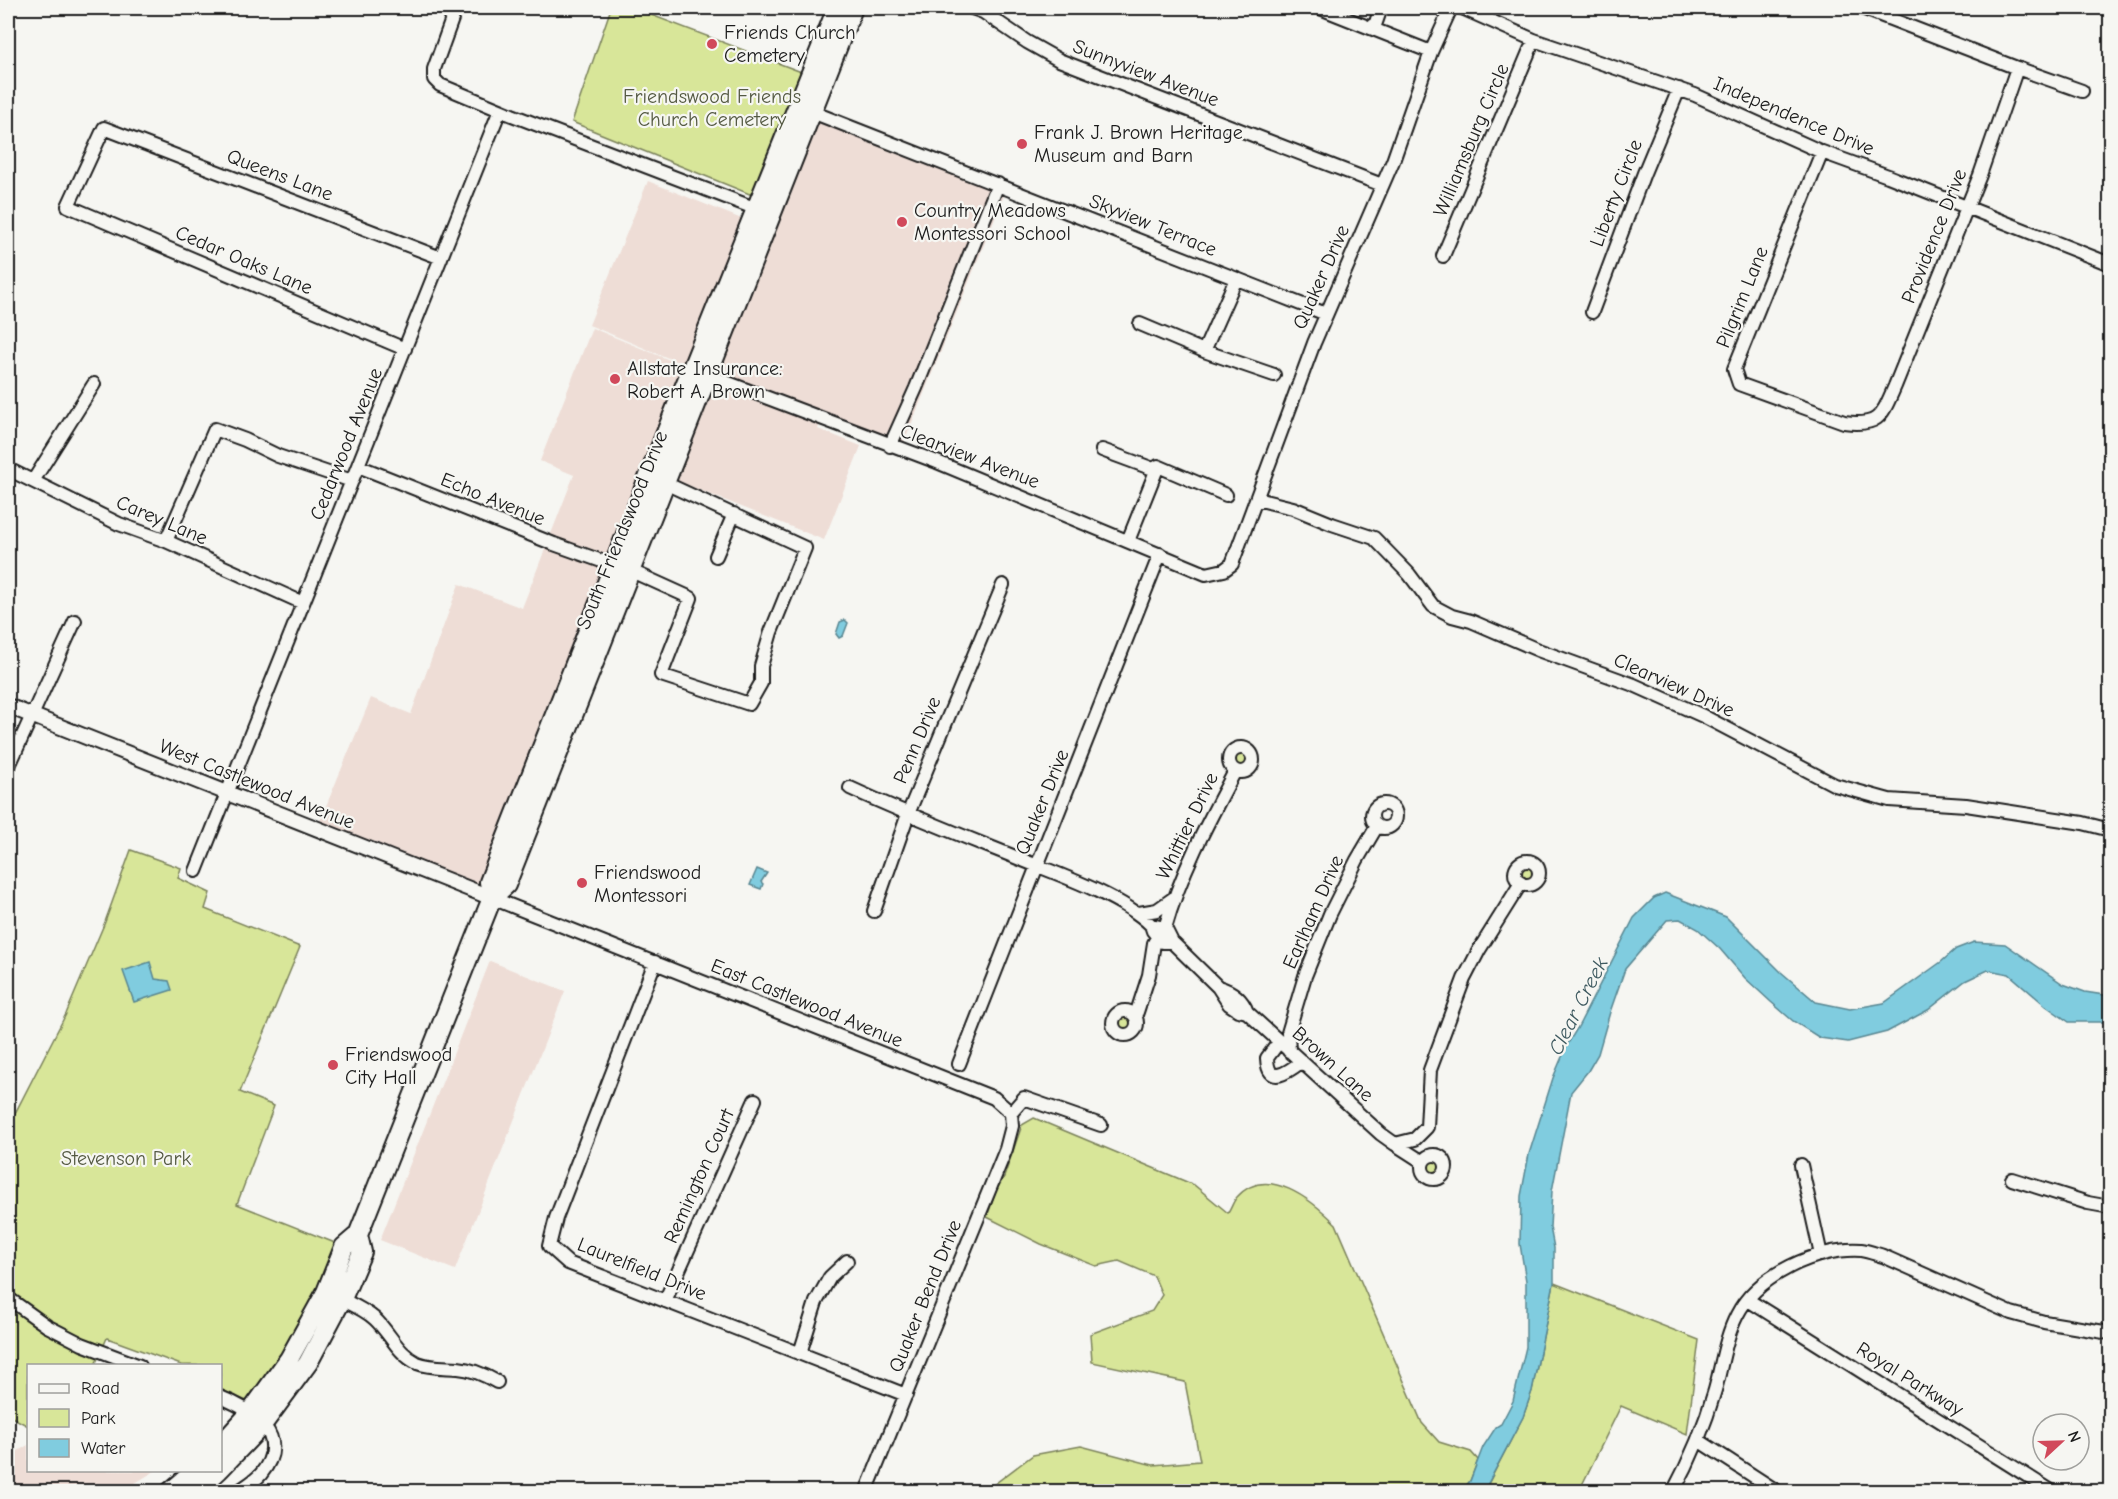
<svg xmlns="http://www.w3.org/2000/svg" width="2118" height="1499" font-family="'Comic Neue',sans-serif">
<rect width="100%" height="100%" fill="#f6f6f2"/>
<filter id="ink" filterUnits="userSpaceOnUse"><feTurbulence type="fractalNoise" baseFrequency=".0167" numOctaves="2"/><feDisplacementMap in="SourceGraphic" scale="12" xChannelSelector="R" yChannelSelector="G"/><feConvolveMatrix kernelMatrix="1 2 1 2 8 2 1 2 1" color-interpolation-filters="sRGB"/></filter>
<g filter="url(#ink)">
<path fill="#eeddd6" d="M815,119l190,74 -102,252 -79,-31 -6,15 43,17 -37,94 -152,-61z
M648,181l96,39 -59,145 -96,-40z
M592,328l92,38 -201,516 -11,1 -153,-60 52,-125 40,16 48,-130 63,24 52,-133 -34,-14z
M490,961l75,30 -110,279 -75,-30z
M28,1445v25l127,1 -33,20h-114v-34z"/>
<path fill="#d8e699" stroke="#7a815a" stroke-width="1.5" d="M611,8h22l171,65 -47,124 -185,-75z
M1235 760a7 7 0 1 1 14 0a7 7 0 1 1-14 0Z
M131,850l50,18 -3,10 32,15 -5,16 95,38 -60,145 34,14 -37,98 103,41 -20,48 -65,103 -8,5 -26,-10 -1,-25 -39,-1 -74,-27 -12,27 -67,1v60l-20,-11v-288l58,-113 39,-92z
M1520 873a7 7 0 1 1 14 0a7 7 0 1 1-14 0Z
M1118 1023a7 7 0 1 1 14 0a7 7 0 1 1-14 0Z
M1034,1118l160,67 34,28c3,-4 5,-12 9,-16 30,-34 76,4 99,27l86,199 17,19 32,10 7,8 -8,21 -8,10 -478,1 49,-37 48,-9 72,19 47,-4 -15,-79 -93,-20 -2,-28 62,-23 10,-16 -8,-19 -35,-15 -23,5 -55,-22 -54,-27 9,-26 8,-14 18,-52z
M1428 1168a7 7 0 1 1 14 0a7 7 0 1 1-14 0Z
M1554,1283l145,57 -12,94 -66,-28 -42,85 -95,1 39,-75 9,-26z"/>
<path fill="#80ccdf" stroke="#588691" stroke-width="1.5" d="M845,620l3,3 -5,13 -4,2 -3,-4 4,-12z
M757,869l10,4 -6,9 2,2 -2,5 -11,-4z
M1665,893l61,24 55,55 35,30 34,7 34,-6 57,-41 15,-13 18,-7 31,2 58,40 22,8 25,4v26h-41l-23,-16 -37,-32 -21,-4 -23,11 -37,29 -41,22 -39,10 -28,-4 -27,-17 -22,-19 -26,-24 -25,-29 -22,-20 -18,-10 -13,1 -42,49 -15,43 -12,42 -10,17 -17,21 -19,99 -2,36 4,21v35l-22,108 -9,26 -39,74h-22l8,-10 13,-34 13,-20 5,-3 12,-23 13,-54v-66l-6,-37 1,-48 8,-42 24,-76 14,-33 11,-18 56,-109 20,-20z
M150,962l5,17 14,2 3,9 -38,12 -11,-31z"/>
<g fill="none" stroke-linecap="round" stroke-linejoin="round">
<defs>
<path id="minor" d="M456,8l-22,61v10l6,6 72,30 250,96
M972,8l11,4 44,30 32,18 323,125
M1320,8l111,44
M1462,8l72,32 161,55 127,57 66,24 222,88
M1862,8l155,60 65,23
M1374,28l7,-20
M807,110l519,204
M1822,152l-88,217 5,15 105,38c36,5 38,-7 51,-36l85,-211 37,-107
M1443,256l91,-216
M1592,312l52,-139 35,-84
M1140,324l64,27 70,24
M405,349l-337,-143 36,-78 337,130
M1204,351l32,-72
M702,373l235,89 269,112 18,-4 8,-6 82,-221 79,-182 38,-109 20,-44
M890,446l26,-58 82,-204
M1102,450l54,20
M358,466l196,78 84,30 53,24 -30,77 88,29 12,-21v-17l10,-34 34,-84 -140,-65
M8,469l111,55 47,17 137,62
M33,481l61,-97
M1256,499l37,9 39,16 42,14 35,36 24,32 19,10 19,5 67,29 96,35 69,31 132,69 54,15 77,5 117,18 27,7
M166,541l49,-112 30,11 33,16 74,25
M1128,541l30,-75 68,29
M716,556l18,-42
M1229 760a12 12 0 1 1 24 0a12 12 0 1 1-24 0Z
M8,768l67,-147
M850,788c56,26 113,48 170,71 38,15 103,38 131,66
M1372 816a12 12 0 1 1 24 0a12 12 0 1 1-24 0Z
M1515 873a12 12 0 1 1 24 0a12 12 0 1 1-24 0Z
M196,871l304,-761
M492,898l502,200 17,15
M874,911l34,-97 95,-229
M1139,913l18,-3 17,-12
M1165,928c16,-56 43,-106 70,-157
M1172,942h-10l-9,-11 -2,-6 14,3 7,14 46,45 11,17 9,6 9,2 134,122 14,10 20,-5 12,-12 3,-57 34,-91 15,-29 42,-67
M655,962l-99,256 -7,28 19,17 338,132
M1218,987c14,4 24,11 29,25
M1113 1023a12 12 0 1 1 24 0a12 12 0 1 1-24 0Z
M1134,1015l3,-3 12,-37 5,-32 3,-5
M1279,1042l-12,16c1,29 21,14 34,4
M1289,1051l-1,-18 17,-57 25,-62 27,-54 20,-34
M959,1064l201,-510
M1011,1113l13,-15 77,27
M1395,1144l28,18
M1422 1167a12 12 0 1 1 24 0a12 12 0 1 1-24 0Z
M1801,1165l20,90
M2012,1179l76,24 22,4
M335,1296c14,7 29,13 40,23 15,14 23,35 42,44 13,5 28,4 41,5 14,1 27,7 39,14
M8,1298l39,28 35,18 58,22
M1748,1300l305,192
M665,1301l90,-201
M800,1353l16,-51 14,-25 17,-16
M220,1397c33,13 72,39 41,77 -6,7 -15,12 -22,17
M1698,1440l80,52
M866,1492l140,-343 6,-23 -1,-13
M1673,1492c18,-33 32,-67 42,-102 7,-25 10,-52 22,-75 20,-40 81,-68 124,-65 7,1 15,4 22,6l128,57 33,9 66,11"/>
<path id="tertiary" d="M8,706l484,192"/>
<path id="primary" d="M492,898l-3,-16 184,-467 164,-407
M220,1446l30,-33 39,-54 37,-67 18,-45 14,-12 134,-337 14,-13 347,-877
M220,1469l43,-45 45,-61 34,-64 20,-47 -4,-17
M170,1492l26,-22
M195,1492l24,-22"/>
</defs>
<use href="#minor" stroke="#1c1c1c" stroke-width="16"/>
<use href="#tertiary" stroke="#1c1c1c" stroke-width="18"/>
<use href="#primary" stroke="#1c1c1c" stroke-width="22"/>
<use href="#minor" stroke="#f6f6f2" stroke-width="12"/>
<use href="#tertiary" stroke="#f6f6f2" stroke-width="14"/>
<use href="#primary" stroke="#f6f6f2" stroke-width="18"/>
</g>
</g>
<g fill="#d1495b" stroke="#f6f6f2" stroke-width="2">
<circle cx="712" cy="44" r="6"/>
<circle cx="1022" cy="144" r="6"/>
<circle cx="902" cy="222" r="6"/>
<circle cx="615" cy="379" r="6"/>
<circle cx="582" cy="883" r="6"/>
<circle cx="333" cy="1065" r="6"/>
</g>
<g text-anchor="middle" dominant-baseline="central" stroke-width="4.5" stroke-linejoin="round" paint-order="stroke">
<g font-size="20" fill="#1c1c1c" stroke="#f6f6f2" text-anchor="start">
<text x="724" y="32">Friends Church<tspan x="724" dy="23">Cemetery</tspan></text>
<text x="1034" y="132">Frank J. Brown Heritage<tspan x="1034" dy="23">Museum and Barn</tspan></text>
<text x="914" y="210">Country Meadows<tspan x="914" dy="23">Montessori School</tspan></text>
<text x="627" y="368">Allstate Insurance:<tspan x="627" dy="23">Robert A. Brown</tspan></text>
<text x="594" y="872">Friendswood<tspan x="594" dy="23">Montessori</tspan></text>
<text x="345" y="1054">Friendswood<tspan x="345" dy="23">City Hall</tspan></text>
</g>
<g font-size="20" fill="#1c1c1c" stroke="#f6f6f2">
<text transform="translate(1146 73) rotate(21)">Sunnyview Avenue</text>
<text transform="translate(1794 116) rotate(23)">Independence Drive</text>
<text transform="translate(1471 140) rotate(-67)">Williamsburg Circle</text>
<text transform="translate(280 175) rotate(21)">Queens Lane</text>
<text transform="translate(1616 193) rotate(-69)">Liberty Circle</text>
<text transform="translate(1153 225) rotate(22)">Skyview Terrace</text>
<text transform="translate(1934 236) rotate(-68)">Providence Drive</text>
<text transform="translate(244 260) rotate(23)">Cedar Oaks Lane</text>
<text transform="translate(1321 277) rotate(-66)">Quaker Drive</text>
<text transform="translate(1742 297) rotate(-68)">Pilgrim Lane</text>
<text transform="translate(346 444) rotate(-68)">Cedarwood Avenue</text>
<text transform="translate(970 456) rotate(21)">Clearview Avenue</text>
<text transform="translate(493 499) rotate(22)">Echo Avenue</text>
<text transform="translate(162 520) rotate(23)">Carey Lane</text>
<text transform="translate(622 530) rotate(-68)">South Friendswood Drive</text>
<text transform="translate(1674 685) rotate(24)">Clearview Drive</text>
<text transform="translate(917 740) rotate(-67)">Penn Drive</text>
<text transform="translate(257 784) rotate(22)">West Castlewood Avenue</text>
<text transform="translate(1042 802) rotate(-68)">Quaker Drive</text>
<text transform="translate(1187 826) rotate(-64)">Whittier Drive</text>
<text transform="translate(1313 912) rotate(-66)">Earlham Drive</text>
<text transform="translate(807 1003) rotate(22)">East Castlewood Avenue</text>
<text transform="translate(1333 1064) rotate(42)">Brown Lane</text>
<text transform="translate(699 1176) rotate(-66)">Remington Court</text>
<text transform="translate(642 1269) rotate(22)">Laurelfield Drive</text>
<text transform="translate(925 1296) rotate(-68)">Quaker Bend Drive</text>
<text transform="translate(1910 1379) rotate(32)">Royal Parkway</text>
</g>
<g font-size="20" fill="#545942" stroke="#f6f6f2">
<text x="712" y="96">Friendswood Friends<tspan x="712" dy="23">Church Cemetery</tspan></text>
<text x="126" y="1158">Stevenson Park</text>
</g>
<g font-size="21" font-style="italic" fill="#3f5a60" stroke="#f6f6f2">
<text transform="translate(1578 1006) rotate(-63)">Clear Creek</text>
</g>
</g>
<rect width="2118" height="1499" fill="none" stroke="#f6f6f2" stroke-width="30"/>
<rect x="15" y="15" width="2088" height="1469" fill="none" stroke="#1c1c1c" stroke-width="2" filter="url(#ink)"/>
<rect x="27" y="1364" width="195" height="108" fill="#f6f6f2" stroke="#9f9f9c" stroke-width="1.5"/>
<rect x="39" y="1384" width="30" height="9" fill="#f6f6f2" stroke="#9f9f9c" stroke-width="1.5"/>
<text x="81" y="1394" font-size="18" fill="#1c1c1c">Road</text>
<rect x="39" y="1409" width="30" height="18" fill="#d8e699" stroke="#9f9f9c" stroke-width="1.5"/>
<text x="81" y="1424" font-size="18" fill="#1c1c1c">Park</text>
<rect x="39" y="1439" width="30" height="18" fill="#80ccdf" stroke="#9f9f9c" stroke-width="1.5"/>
<text x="81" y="1454" font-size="18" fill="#1c1c1c">Water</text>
<g transform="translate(2061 1442) rotate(68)"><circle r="28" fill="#f6f6f2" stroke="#9f9f9c" stroke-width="1.5"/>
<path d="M0-4.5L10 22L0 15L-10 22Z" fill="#d1495b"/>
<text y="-9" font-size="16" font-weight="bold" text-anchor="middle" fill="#1c1c1c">N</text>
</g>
</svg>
